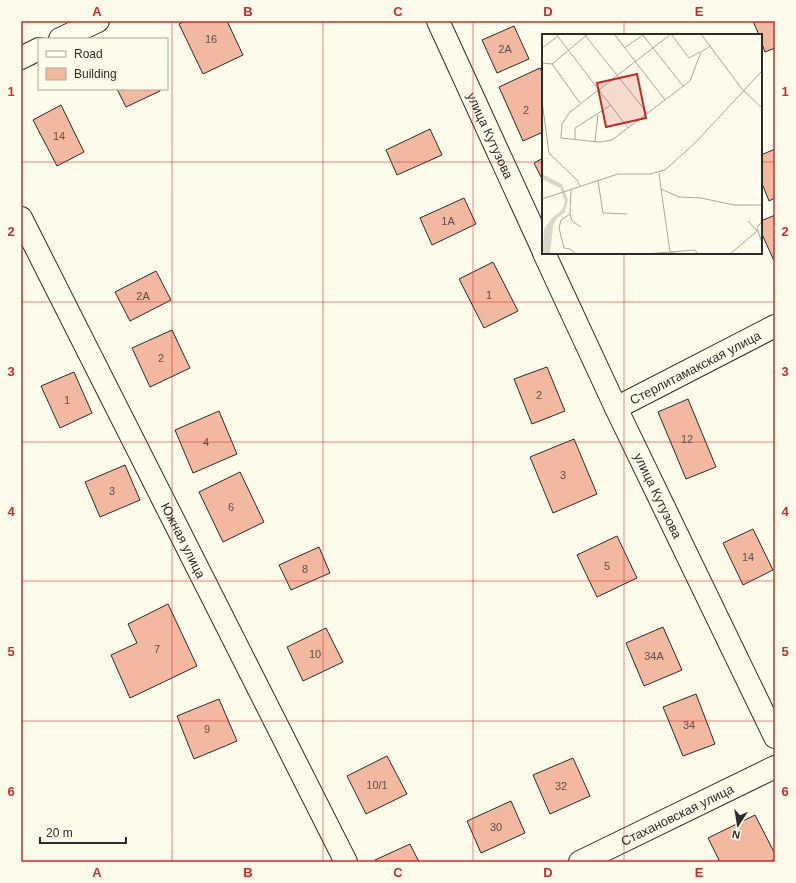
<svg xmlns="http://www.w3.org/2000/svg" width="796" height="883" font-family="Helvetica,sans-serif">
<rect width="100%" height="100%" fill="#fdfbea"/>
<path fill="#f2b8a0" stroke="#2b2b2b" d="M185,21h42l16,34 -40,19 -24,-50z
M753,21h22v27l-10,4 -4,-11v-6h-2z
M514,26l15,33 -32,14 -15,-33z
M540,68l3,6v58l-20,9 -24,-54z
M117,89h43v2l-34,16z
M61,105l23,47 -27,14 -24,-46z
M430,129l12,26 -45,20 -11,-25z
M775,149v49l-6,3 -8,-20v-26z
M543,158v23l-9,-18z
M464,198l12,26 -44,21 -12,-27z
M775,215v48l-14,-31v-11z
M493,262l25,49 -34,17 -25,-49z
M156,271l15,29 -41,21 -15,-29z
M172,330l18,38 -40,19 -18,-39z
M547,367l18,44 -33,13 -18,-45z
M74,372l18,41 -32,15 -19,-42z
M688,399l28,68 -30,12 -28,-67z
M219,411l18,43 -44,19 -18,-43z
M574,439l23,55 -44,19 -23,-56z
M125,465l15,35 -40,17 -15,-35z
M240,472l24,50 -41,20 -24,-50z
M753,529l20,41 -30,15 -20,-42z
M617,536l20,42 -40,19 -20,-42z
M319,547l11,26 -39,17 -12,-25z
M168,604l29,62 -67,32 -19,-43 26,-12 -9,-19z
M663,627l19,43 -38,16 -18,-43z
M326,628l17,34 -40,19 -16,-34z
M696,694l19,50 -32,12 -20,-49z
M219,699l18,42 -43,18 -17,-43z
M387,756l20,38 -41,20 -19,-38z
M573,758l17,38 -40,18 -17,-39z
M511,801l14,32 -44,20 -14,-32z
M755,815l20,39v5l-6,3h-49l-12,-24z
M410,844l9,18h-44v-2z"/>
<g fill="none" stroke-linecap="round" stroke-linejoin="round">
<defs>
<g id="minor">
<path id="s1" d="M438,21l105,229"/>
<path d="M60,39l38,-18"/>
<path d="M21,58l18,-9"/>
<path id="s2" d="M21,218l325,644"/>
<path id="s3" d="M544,253l72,155 159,329"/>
<path id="s4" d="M616,408l159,-82"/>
<path id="s5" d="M580,862l195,-95"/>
</g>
</defs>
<use href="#minor" stroke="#2b2b2b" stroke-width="24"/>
<use href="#minor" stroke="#fdfbea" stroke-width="22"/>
</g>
<path fill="none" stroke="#d62828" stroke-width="1" stroke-opacity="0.55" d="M172,21v841M323,21v841M473,21v841M624,21v14M21,162h522M761,162h14M624,253v609M21,302h754M21,442h754M21,581h754M21,721h754"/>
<g text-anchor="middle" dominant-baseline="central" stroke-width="3" stroke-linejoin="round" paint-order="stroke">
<g font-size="11" fill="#5d4e48">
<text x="211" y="39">16</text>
<text x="505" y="49">2А</text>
<text x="526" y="110">2</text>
<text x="59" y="136">14</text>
<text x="448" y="221">1А</text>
<text x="489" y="295">1</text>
<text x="143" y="296">2А</text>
<text x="161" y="358">2</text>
<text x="539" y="395">2</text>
<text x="67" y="400">1</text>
<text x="687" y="439">12</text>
<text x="206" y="442">4</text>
<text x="563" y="475">3</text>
<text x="112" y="491">3</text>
<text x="231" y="507">6</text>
<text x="748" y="557">14</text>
<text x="607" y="566">5</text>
<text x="305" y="569">8</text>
<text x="157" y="649">7</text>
<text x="315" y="654">10</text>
<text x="654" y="656">34А</text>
<text x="689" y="725">34</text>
<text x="207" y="729">9</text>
<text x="377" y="785">10/1</text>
<text x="561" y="786">32</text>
<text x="496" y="827">30</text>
</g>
<g font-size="13" fill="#2b2b2b" stroke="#fdfbea">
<text stroke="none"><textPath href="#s1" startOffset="126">улица Кутузова</textPath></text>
<text stroke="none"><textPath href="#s4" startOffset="89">Стерлитамакская улица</textPath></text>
<text stroke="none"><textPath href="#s3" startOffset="268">улица Кутузова</textPath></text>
<text stroke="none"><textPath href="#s2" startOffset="361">Южная улица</textPath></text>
<text stroke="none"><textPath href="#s5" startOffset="108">Стахановская улица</textPath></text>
</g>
</g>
<g transform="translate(542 34)">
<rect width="220" height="220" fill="#fdfbea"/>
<path d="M0,140l20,10 6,16 -3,12 -9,7 -3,7 -3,28h-6l-1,-4 1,-21 8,-11 10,-8 3,-9 -5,-13 -18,-9z" fill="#d8d7c9"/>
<path fill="none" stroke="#a9a89e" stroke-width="1" d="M14,0l72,94M42,0l64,80M72,0l51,66M100,0l41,52M129,0l-101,78 -8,12 -1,14 38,4 13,-2 78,-59 11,-29 9,-6M129,0l18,24 11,-6M159,0l41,55 20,19M0,14l15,-11M82,14l19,-13M0,29l10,1 36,-30M10,30l28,39M0,67l7,52 28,27 3,6M33,106v-12l36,-23M53,107l3,-26M117,139l2,16 18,8 22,1 33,7h28M56,147l5,32 24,1M119,155l9,63 25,-2 3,4M29,156l-1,24 -9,6 -2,8 5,20 6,1 6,5M0,165l76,-25h32l15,-4 30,-27 67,-72M28,180l2,7 9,6M220,187l-5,7 5,15M103,220l25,-2 8,2M188,220l27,-23 -9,-10"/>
<path fill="#c62828" fill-opacity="0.15" stroke="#c62828" stroke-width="2" d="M95,40l9,44 -40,9 -9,-44z"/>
<rect width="220" height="220" fill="none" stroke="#2b2b2b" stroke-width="2"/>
</g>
<rect width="796" height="883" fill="none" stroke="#fdfbea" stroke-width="44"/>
<rect x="38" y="38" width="130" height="52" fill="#fdfbea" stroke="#a9a89e"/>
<rect x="46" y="51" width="20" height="6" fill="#fdfbea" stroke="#a9a89e"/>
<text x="74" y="58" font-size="12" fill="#2b2b2b">Road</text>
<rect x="46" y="68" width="20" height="12" fill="#f2b8a0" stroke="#a9a89e"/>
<text x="74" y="78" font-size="12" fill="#2b2b2b">Building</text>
<g transform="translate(738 825) rotate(192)" stroke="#fdfbea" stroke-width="3" paint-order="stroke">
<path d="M0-3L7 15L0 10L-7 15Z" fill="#2b2b2b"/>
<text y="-6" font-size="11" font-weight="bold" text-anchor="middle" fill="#2b2b2b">N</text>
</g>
<path d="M40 837v6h86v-6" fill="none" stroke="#2b2b2b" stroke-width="2"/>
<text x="46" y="837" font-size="12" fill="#2b2b2b" stroke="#fdfbea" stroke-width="3" paint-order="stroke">20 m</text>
<rect x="22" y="22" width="752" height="839" fill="none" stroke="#d62828" stroke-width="1.5"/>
<g font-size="13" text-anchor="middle" font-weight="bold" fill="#d62828">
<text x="97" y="16">A</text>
<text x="248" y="16">B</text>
<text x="398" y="16">C</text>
<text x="548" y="16">D</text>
<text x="699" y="16">E</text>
<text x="11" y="96">1</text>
<text x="785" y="96">1</text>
<text x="11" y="236">2</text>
<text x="785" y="236">2</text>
<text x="11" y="376">3</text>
<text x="785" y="376">3</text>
<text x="11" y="516">4</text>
<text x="785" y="516">4</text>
<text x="11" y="656">5</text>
<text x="785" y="656">5</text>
<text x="11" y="796">6</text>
<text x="785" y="796">6</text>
<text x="97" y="877">A</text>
<text x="248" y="877">B</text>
<text x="398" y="877">C</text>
<text x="548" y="877">D</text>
<text x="699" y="877">E</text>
</g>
</svg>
